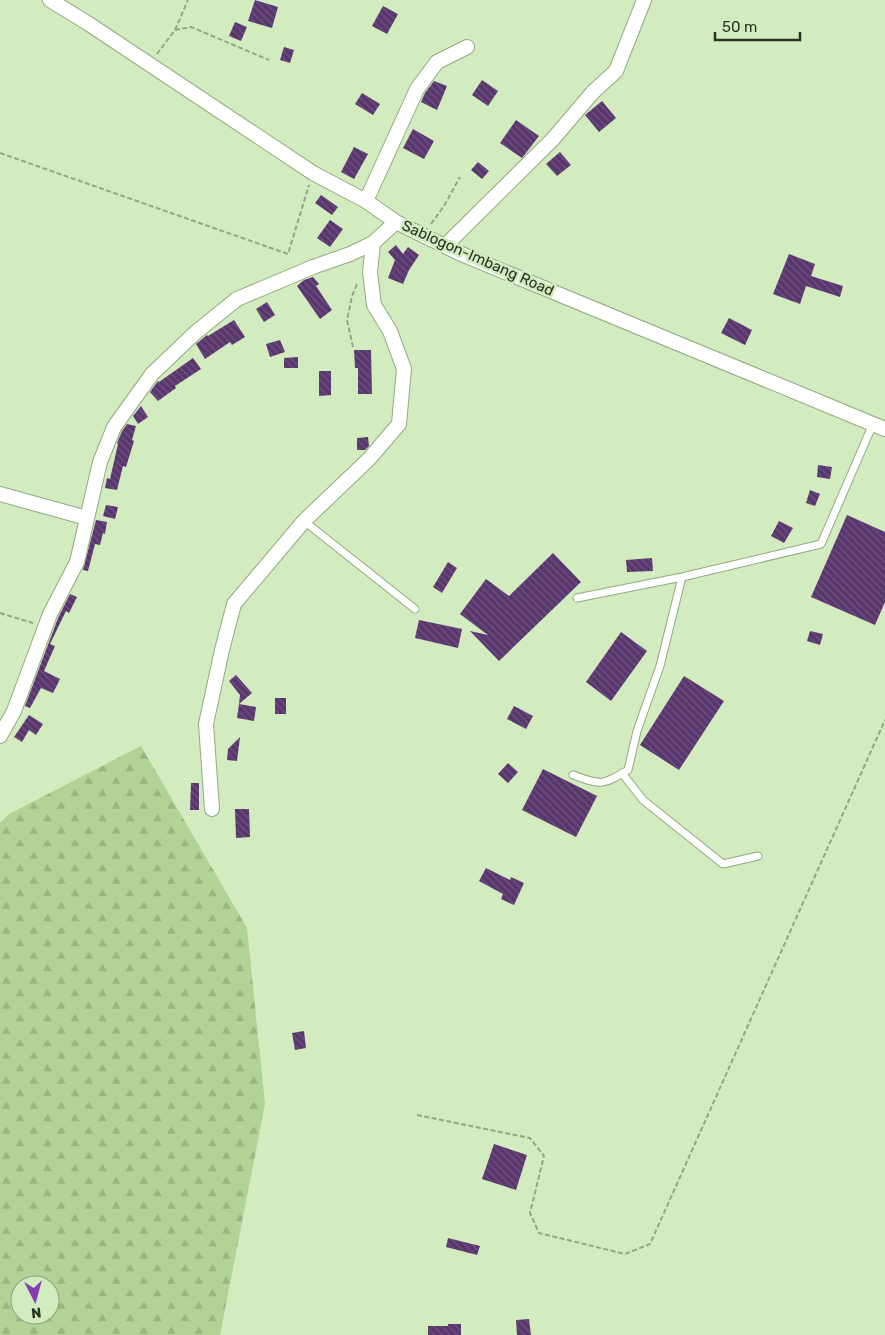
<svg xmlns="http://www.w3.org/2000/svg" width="885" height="1335" font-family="Rubik,sans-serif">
<defs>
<pattern id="forest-firs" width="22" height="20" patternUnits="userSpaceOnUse" patternTransform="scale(1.25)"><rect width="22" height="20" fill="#b1d396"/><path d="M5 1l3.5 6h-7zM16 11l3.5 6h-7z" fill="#98b681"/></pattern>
<pattern id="building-back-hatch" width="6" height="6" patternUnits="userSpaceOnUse" patternTransform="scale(1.25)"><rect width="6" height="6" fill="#5a366f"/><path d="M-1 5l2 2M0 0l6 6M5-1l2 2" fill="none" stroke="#6e527f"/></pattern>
</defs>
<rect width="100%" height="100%" fill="#d2ebbf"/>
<path fill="url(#forest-firs)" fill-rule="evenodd" d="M141,746l106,182 18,176 -45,231h-220v-512l9,-9zM20,1285h30v30h-30z"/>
<path fill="url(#building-back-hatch)" d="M255,0l23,7 -6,21 -24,-7z
M383,6l15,8 -11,20 -15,-8z
M235,22l12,5 -6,14 -12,-5z
M284,47l10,3 -4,13 -10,-3z
M482,80l16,11 -10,15 -16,-11z
M434,81l13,5 -10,24 -16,-8 4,-9z
M362,93l18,11 -7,11 -18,-11z
M602,101l14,17 -17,14 -14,-17z
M516,120l23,16 -17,22 -22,-15z
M413,129l21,12 -10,18 -21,-11z
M354,147l14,7 -14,25 -13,-7z
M560,152l11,13 -14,11 -11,-12z
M478,162l11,9 -7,8 -11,-9z
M321,195l17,12 -6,8 -17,-12z
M330,220l13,9 -13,18 -13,-9z
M396,245l7,9 5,-7 11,8 -10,15 -6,14 -15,-6 7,-18 -7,-8z
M789,254l26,10 -4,12 32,10 -3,11 -34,-11 -6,18 -27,-10z
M313,277l6,7 -3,2 16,24 -12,9 -23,-33 7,-6z
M267,302l8,13 -11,7 -8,-13z
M729,318l23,12 -7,15 -24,-12z
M234,320l11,17 -13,8 -2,-3 -25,17 -9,-15 11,-9 1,1z
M280,340l5,12 -15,5 -4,-13z
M354,350h17l1,44h-14v-26h-3z
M298,357v11h-14v-10z
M193,358l8,11 -26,17 1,2 -18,13 -8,-9 8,-11 1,1z
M319,371h12v24l-12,1z
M141,406l7,11 -10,7 -5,-8z
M127,424l9,2 -4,14 2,1 -8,26 -3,-1 -6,24 -12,-2 2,-10 3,1 8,-35 -1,-1 5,-12z
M368,437l1,9 -4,4h-8v-12z
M818,465l14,2 -2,12 -13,-2z
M810,490l10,4 -5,12 -9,-3z
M106,505l12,2 -3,12 -12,-3z
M847,515l38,17v70l-10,23 -64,-28z
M96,520l11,2 -2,12 -2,-1 -3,12 -5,-1 -7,27 -5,-1z
M779,521l14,7 -9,15 -13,-7z
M553,553l28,29 -82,79 -29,-30 18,4 -28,-21 26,-35 23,17z
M652,558l1,13 -26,1 -1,-12z
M448,562l9,6 -15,25 -9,-6z
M70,594l7,3 -8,16 -3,-2 -16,33 5,2 -11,25 16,8 -7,14 -12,-5 -11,20 -5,-2 33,-88z
M419,620l43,9 -4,19 -43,-10z
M810,631l13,3 -3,11 -13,-4z
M621,632l26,19 -36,50 -25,-19z
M236,675l16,18 -13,11 1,-9 -11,-14z
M684,676l40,25 -45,69 -39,-25z
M275,698h11v16h-11z
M239,704l17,3 -2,14 -17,-3z
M514,706l19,10 -7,13 -19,-10z
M29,715l14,9 -7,11 -7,-5 -7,12 -8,-5z
M240,737l-3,24 -10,-1 1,-11z
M508,763l10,9 -10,11 -10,-9z
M543,769l54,27 -21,41 -54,-27z
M191,783h8v27h-9z
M235,809h14l1,28 -14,1z
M486,868l24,12 1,-3 13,6 -10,22 -13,-6 2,-5 -24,-13z
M304,1031l2,17 -11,2 -3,-17z
M494,1144l33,11 -11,35 -34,-11z
M448,1238l32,8 -3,9 -31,-8z
M529,1319l2,16h-14l-1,-15z
M448,1324h13v11h-33v-9h20z"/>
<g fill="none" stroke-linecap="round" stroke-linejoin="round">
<defs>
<path id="lane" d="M304,521l111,88
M577,598l105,-21
M622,773l21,27 80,64 35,-8
M573,775c29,10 28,11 55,-5l9,-39 23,-65 22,-89 139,-33 52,-120"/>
<path id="street" d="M50,0l39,24 224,149 53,28 30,21 63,31 426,176
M366,201l51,-112 20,-27 30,-15
M445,246l108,-107 40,-47 23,-21 28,-71
M0,494l87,24
M0,736l14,-25 36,-97 27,-52 23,-100 14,-35 38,-53 43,-41 42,-34 76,-32 37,-13 23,-11 23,-21
M212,809l-6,-85 16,-74 12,-46 70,-83 65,-62 30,-35 5,-55 -14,-38 -16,-26 -4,-33 3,-29"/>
</defs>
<use href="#lane" stroke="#93aa81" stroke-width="9"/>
<use href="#street" stroke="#93aa81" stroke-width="16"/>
<path stroke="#94a785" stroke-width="2" stroke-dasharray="5 2.5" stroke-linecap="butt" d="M175,30l16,-3 78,33
M157,54l18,-24 13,-30
M0,153l288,101 21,-69
M431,224l13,-18 16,-29
M353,347l-6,-27 5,-24 6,-14
M0,613l33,10
M417,1115l113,23 14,18 -14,57 9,20 86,21 25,-10 235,-524"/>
<use href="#lane" stroke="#fff" stroke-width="7"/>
<use href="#street" stroke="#fff" stroke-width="14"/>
</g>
<g text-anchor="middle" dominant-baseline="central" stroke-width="5" stroke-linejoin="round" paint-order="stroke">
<g font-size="15" fill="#2a3322" stroke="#d2ebbf">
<text transform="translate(478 258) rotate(24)">Sablogon-Imbang Road</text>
</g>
</g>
<g transform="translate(35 1300) rotate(174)"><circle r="24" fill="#d2ebbf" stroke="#8fa180"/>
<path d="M0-4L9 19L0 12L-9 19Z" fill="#873daf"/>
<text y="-8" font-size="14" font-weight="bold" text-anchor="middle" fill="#2a3322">N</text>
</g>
<path d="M715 32v8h85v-8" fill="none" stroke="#2a3322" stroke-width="2.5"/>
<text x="722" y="32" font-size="15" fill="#2a3322" stroke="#d2ebbf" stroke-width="4" paint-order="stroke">50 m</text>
</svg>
